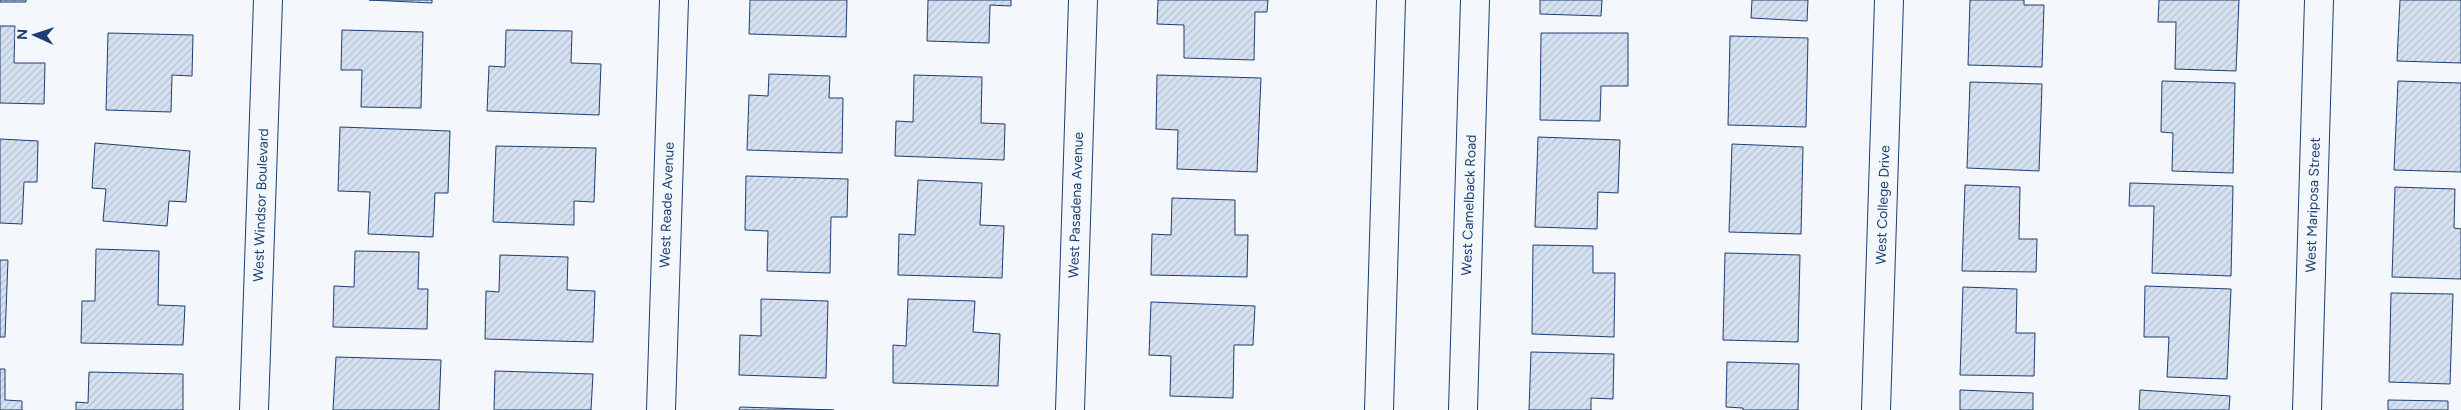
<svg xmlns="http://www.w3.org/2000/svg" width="2461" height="410" font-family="Figtree,sans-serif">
<defs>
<pattern id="building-hatch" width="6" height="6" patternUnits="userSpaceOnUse" patternTransform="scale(1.25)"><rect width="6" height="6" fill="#d5e0f0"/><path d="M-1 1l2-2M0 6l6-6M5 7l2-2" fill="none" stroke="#b6c1d1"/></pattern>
</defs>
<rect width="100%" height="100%" fill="#f4f7fb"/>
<path fill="url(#building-hatch)" stroke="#1d3f73" d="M0,0h26v2h-26z
M369,0h63v3z
M750,0h97l-1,37 -97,-3z
M928,0h83v6l-21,-1 -1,38 -62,-2z
M1158,0h110l-1,12h-12l-1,48 -70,-2v-33l-27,-1z
M1540,0h62l-1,16 -61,-2z
M1752,0h56l-1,21 -56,-3z
M1970,0h54v5h20l-2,62 -74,-2z
M2159,0h80l-3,71 -61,-2 1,-47h-18z
M2400,0h61v63l-64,-2z
M0,26h15l-1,37h31l-1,41 -44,-1z
M342,30l81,2 -2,76 -60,-1 1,-37h-21z
M506,30l66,1 -1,32 30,1 -2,51 -112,-4 2,-45 16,1z
M108,33l85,2 -1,41 -20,-1 -1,37 -65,-2z
M1541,33h87v53h-27l-1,35 -60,-1z
M1730,36l78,2 -2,89 -78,-2z
M769,74l61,2 -1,22h14l-1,55 -95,-3 2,-55 19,1z
M914,75l68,2 -1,46 24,1 -1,36 -109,-4 1,-35 17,1z
M1157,75l104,3 -4,94 -80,-3 1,-39 -22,-1z
M2162,81l73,2 -2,90 -61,-2 1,-38 -12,-1z
M2398,81l63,2v89l-67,-2z
M1970,82l72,2 -3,87 -72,-3z
M340,127l110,4 -2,62h-13l-2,44 -65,-3 2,-42 -32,-1z
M1538,137l82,3 -2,53 -20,-1 -1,37 -62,-2z
M0,139l38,2 -1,41h-13l-2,42 -22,-1z
M95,143l95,8 -4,51 -17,-1 -2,25 -64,-5 3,-32 -14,-1z
M1732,144l71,3 -2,87 -72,-2z
M496,146l100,2 -2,54 -20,-1v24l-81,-3z
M746,176l102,3 -1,38h-16l-1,56 -63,-2 1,-40 -23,-1z
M918,180l64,3 -2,42 24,1 -2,52 -104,-3 1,-41 16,1z
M2130,183l103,3 -2,90 -79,-3 2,-67h-25z
M1965,185l55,2 -1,52h18l-1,33 -74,-1z
M2395,187l60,2 -1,39 7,1v50l-69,-2z
M1172,198l63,2v35h13l-1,42 -96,-2 1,-41 19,1z
M1533,245l60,1v27h22l-1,64 -82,-3z
M96,249l63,2 -1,54 27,1 -2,39 -102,-2 1,-42h13z
M355,251l64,1 -1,37h10l-1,40 -94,-2 1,-41 20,1z
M1725,253l75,2 -2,87 -75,-2z
M500,255l68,2 -1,33 28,1 -2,51 -108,-3 1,-48 13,1z
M0,260h8l-3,77h-5z
M2145,286l86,3 -4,90 -60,-2 2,-40h-25z
M1963,287l54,2 -1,44h19l-1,43 -74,-1z
M2391,293l62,1 -3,90 -61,-2z
M761,299l67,2 -2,77 -87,-3 1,-40 21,1z
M908,299l67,2 -2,31 27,2 -2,52 -105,-3v-38l13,1z
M1151,302l104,4 -2,39h-19l-1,53 -63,-2 1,-40 -22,-1z
M1531,352l83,2 -1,45 -22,-1v12h-62z
M336,357l105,3 -2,50h-106z
M1727,362l72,2 -1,46h-55v-2l-17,-1z
M0,369h5v31l17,1v9h-22z
M495,371l98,3 -2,36h-97z
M89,372l94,2v36h-107v-8l12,1z
M1960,390l73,3v17h-73z
M2140,390l90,6 -1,14h-90z
M2388,400l60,1v9h-60z
M740,407l94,3h-95z"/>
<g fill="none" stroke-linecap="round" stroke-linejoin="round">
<defs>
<path id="street" d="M254,410l14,-410
M661,410l13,-410
M1070,410l13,-410
M1463,410l12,-410
M1876,410l13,-410
M2307,410l12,-410"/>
<path id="primary" d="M1379,410l12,-410"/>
</defs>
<use href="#street" stroke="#1d3f73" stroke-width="30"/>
<use href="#primary" stroke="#1d3f73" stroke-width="30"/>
<use href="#street" stroke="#f4f7fb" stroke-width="28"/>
<use href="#primary" stroke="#f4f7fb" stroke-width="28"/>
</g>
<g text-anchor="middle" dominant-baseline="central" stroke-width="4" stroke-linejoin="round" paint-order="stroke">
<g font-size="14" fill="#1d3f73" stroke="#f4f7fb">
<text transform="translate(261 205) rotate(-88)">West Windsor Boulevard</text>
<text transform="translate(667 205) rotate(-88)">West Reade Avenue</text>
<text transform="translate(1076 205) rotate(-88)">West Pasadena Avenue</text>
<text transform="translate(1469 205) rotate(-88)">West Camelback Road</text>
<text transform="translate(1883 205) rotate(-88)">West College Drive</text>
<text transform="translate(2313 205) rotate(-88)">West Mariposa Street</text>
</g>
</g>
<g transform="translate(35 35) rotate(273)" stroke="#f4f7fb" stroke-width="4" paint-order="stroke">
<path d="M0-4L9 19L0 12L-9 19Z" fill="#1d3f73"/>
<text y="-8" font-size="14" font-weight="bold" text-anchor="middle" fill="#1d3f73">N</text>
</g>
</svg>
